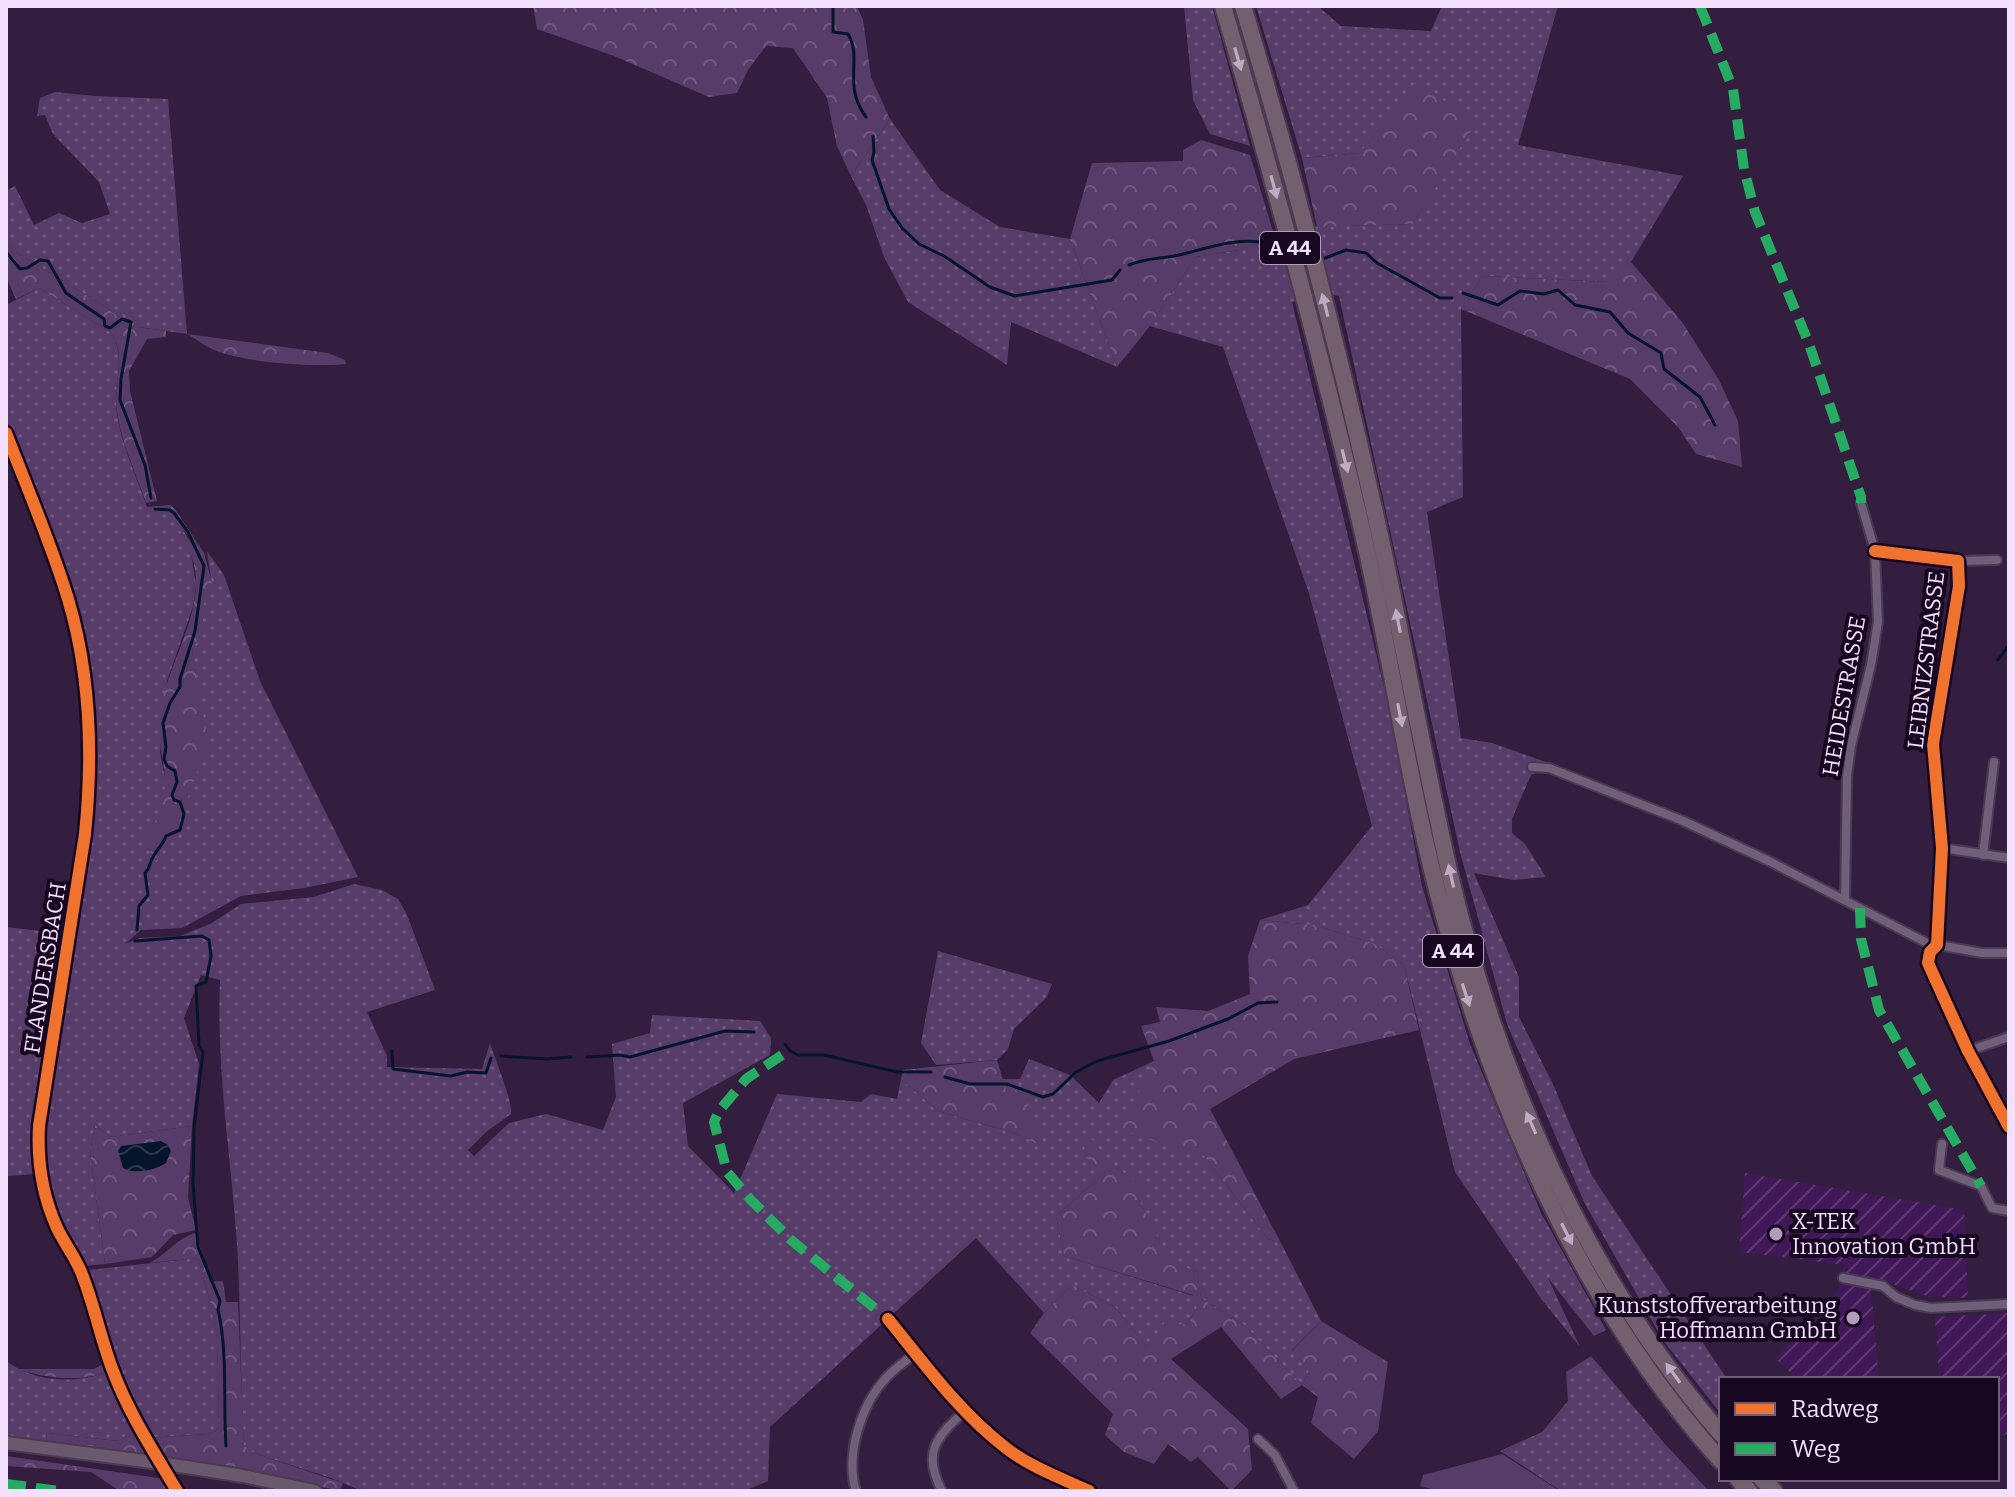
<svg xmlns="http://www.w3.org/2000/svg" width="2015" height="1497" font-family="Bitter,serif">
<defs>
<pattern id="industrial-furrows" width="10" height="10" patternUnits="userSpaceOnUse" patternTransform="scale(2)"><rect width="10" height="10" fill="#411857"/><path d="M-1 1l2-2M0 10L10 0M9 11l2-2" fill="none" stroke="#5d3970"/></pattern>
<pattern id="grass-dots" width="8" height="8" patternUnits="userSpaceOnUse" patternTransform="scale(2)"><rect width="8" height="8" fill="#573c69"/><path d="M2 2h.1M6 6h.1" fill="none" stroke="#705880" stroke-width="1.8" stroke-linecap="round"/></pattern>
<pattern id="forest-crowns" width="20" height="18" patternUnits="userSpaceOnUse" patternTransform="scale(2)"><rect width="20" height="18" fill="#573c69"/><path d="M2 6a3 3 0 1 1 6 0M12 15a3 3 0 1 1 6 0" fill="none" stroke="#705880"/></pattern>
<pattern id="water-waves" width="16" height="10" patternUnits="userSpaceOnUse" patternTransform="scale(2)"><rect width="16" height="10" fill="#06152c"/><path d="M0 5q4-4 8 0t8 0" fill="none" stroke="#2b374c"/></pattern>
</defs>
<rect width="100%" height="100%" fill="#341e3f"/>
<path fill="url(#industrial-furrows)" d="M1745,1173l219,37 4,88 -38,-1 -49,-17 -10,9 8,90h-82l-22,-21 62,-65 8,-28 -106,-13z
M2009,1313v121l-12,1v-56h-58l-4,-62z"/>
<path fill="url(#grass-dots)" d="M1184,6h28l38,140 -40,-12 -17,-34z
M1256,6h65v3l20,17 90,5 11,-25h116l-40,139 165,31 -52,86 -22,20 -127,-6 -21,33 2,188 -36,15 34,226 31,5 60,21 -2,8 -9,-1 -10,4 -19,44v14l13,11 21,33 -32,3 -40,-7 45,104v40l33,65 40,94 135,203h-6v35l-58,-74 -78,-136 -78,-180 -47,-172 -121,-556 -7,-1 -40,7 96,402 34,182 48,158 71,169 65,117 -12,6 -46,-58 32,69 -38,-47 -87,-128 -51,-207 -29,-21 -60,-19 -55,-5 48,-15 64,-79 -64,-236 -85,-243 -73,-21 46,-69 43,-7 67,-23 107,-3 63,-103 -61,-37 -55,69 -58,5z
M55,92l40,4 73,3 19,235 -56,-8 -30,-22 -87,-53 -8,-9v-51l9,-5 19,39 25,-12 23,10 28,-9 -11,-32 -46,-48 -8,-19 -8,1 3,-18z
M890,119l50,71 60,37 70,12 47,128 -106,-45 -4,43 -99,-63 -24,-45 -18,-52 -15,-29z
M39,288l71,44c14,19 8,38 6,60 -2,38 19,79 31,115l23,-2 5,4 29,44h-7l-10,-19 -16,-19 19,33 6,36 -3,23 -26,74 -7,71 6,32 -1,20 -19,43 10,14 51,-119 -15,-92 9,-17 4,-46 7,-1 -5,-35 17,24 36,106 98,196 -54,11 -63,8 -59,32 -41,2 -16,14 15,-6 40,-2 30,-12 31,-20 73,-7 40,-13 28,6 16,9 9,16 28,75 -68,22 20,44v11l95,2 8,-26c5,17 23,58 21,71l-25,18 -18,18 6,6 35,-33 37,-9 57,16 13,-33 -4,-53 38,-11 2,-18 108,6 11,17 -1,17 -87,48 5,43 46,47 43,-99 84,8 10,-8 26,5 4,-20 37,32 79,23 28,13 -39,-57 -4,-11h18l9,-20 41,16 29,28 14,-23 41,-19 32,91h15l67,87 13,4 40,78 -29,29 17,21 -7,14 -58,-60 -43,-27 -4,-26 -28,-11 -30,-61 5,-13 -33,-23 -5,8 -50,44 8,40 130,40 3,11 -9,18 -41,22 -32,-40 -43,-22 -28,28 -68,-75 -206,189 -2,54 -24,10h-382l-31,-13 -77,-25 -10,-7c-4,-67 -3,-135 -7,-202 -6,-88 -21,-175 -17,-264l-19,-5 -17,43 15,46 -7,62 -81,11 -16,-12 -5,27 15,112 -22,2c-27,-47 -44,-83 -40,-139l46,-296 6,-72 -4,-58 -38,-157 -47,-124v-115z
M6,927l61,7 -32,190 1,50 -30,2z
M938,951l114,33 -6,14 -32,31 -6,20 -11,11 -61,5 -15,-22z
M198,1258l13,47 6,33 2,88 -3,5 -8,3 -59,4 -33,-66 -29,-99 2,-3z
M1591,1356l74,88 44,47h-148l-61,-40 42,-19 26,-31 -2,-29z
M6,1361c28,21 71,24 102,10l29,62 -11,2 -7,6 -72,-8 -1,9 -40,-5z"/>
<path fill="url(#forest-crowns)" d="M533,6h324l6,14 8,57 19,42 -39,57 -14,-30 -10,-48 -34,-50 -27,-2 -18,24 -11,23 -28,4 -95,-41 -77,-27z
M1415,83l62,38 -64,103 -96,3 -15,-69 58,-5z
M1201,140l49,15 25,83 -36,12 -43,7 -46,69 -33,41 -47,-128 22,-76 91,-2v-11z
M6,242l8,9 87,53 30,22 35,5v6l-19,2 -18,32 1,20 27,110 -11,2c-11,-33 -29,-69 -30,-104 0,-24 10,-46 -6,-67l-71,-44 -23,11 -10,-22z
M1631,262l51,60 37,58 19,41 4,46 -46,-13 -18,-27 -48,-48 -169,-70 21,-33 126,6z
M187,334l141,19 17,7 1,4c-36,3 -99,-1 -132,-14 -9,-4 -18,-11 -27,-16z
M170,515h4l23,38h7l9,33 -8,2 -3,45 -10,17 16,92 -31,86 -21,33 -10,-14 -1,-15c36,-28 13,-71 14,-108 2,-49 37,-93 37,-142 0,-26 -13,-45 -26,-67z
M1260,920l55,5 60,19 29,21 15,65 -125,29 -84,50 71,134 -13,-4 -67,-87h-15l-66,-23 34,-68 -13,-35 19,-4 -4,-15 52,4 42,-17 -2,-38z
M997,1060l9,30 17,1 23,57 -29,-14 -79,-23 -37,-32 2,-9z
M95,1125l16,12 81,-11 -4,72 8,32 -23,5 -21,22 -47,7 -15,-112z
M1092,1139l19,25 34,23 -6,13 30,60 28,12 4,26 43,27 58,60 7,-14 -17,-20 29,-30 67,41 -10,69 -24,28 -43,-36 7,-26 -16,-12 -21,14 -60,-72 -50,32 77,70 4,41 -21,21 -33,-34 -7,5 -23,-18 -14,20 -30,-12 -19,-17 8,-21 -83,-81 14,-20 28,-28 43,22 32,40 18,-25 23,3 9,-18 -4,-12 -129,-39 -8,-40 50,-44 -20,-15 -3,-15z
M196,1233l14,49 13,-1 3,21h12l6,144 10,7 89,30 -3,8 -96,-21 -83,-12 -12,-20 59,-4 8,-3 3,-5 -2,-87 -6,-34 -13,-47 -49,5c18,-8 27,-25 47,-30z
M105,1363l3,8c-27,12 -63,7 -91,-2h77z
M47,1433l71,8 8,-6 11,-2 13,22 -104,-13z
M6,1456l159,23 2,11 -47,1 -29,-19 -85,-6z"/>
<path fill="#573c69" d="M1502,1454l58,37h-120l-20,-5 3,-11z"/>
<path fill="url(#water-waves)" d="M161,1141l7,4 3,6 -5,12c-11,7 -31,12 -43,5l-5,-17 3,-5z"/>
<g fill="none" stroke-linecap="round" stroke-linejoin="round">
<path stroke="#06152c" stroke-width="3" d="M833,6v26l15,2c15,24 -6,51 18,83
M873,136l1,16 -2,8 17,49 13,19 17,16 25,12 46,31 25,9 97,-16 8,-10
M6,252l14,17 7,-1 13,-8 8,1 18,32 38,26 1,7 5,2 12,-9 9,3 -10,57 -1,21 25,65 6,33
M1320,260l26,-10 20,3 11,10 63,35h12
M1129,265c17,-7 32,-6 50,-10 34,-8 71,-23 105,-6
M1463,293l35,12 22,-14 24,3 14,-4 17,15 35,7 18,21 33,20 3,16 36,28 15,28
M1998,660l11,-15
M137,930l2,-24 9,-11 -3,-22c6,-6 4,-10 8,-16 4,-8 10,-12 13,-21l14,-6 4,-16 -4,-12 -6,-2 -2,-5 5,-13 -2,-11 -8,-5 -3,-7 2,-12 -3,-24 7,-20 10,-16v-8l15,-48 9,-65 -16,-34 -14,-19 -4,-3 -15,-1
M135,941l67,-5 7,4 2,16 -5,26 -10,4 3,59 4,7 -9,76 -1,56 5,63 22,54 -2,9c10,42 5,92 8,136
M785,1044l4,6 9,5h26l73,17h34
M392,1051l1,18 58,7 16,-4 19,1 5,-15
M501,1056l46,3 24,-2
M587,1057l33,-2 10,2 95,-26 29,1
M945,1077l25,7h37l36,13 10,-3 23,-22 21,-11 72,-20 59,-22 30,-16 19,-1"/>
<defs>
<path id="street" d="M6,433c21,55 45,110 62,166 23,77 25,156 17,235l-46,292c-2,36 3,69 18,102 8,17 20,31 26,49 12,31 18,63 30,94 16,43 41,81 64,120
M1875,551l83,10 1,25 -26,158 9,104 -5,97 -7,7 -2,11 40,88 41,76
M1958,561l39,-1
M1532,767l17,1 132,52 88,41 158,82 55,10h27
M1942,848l67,10
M1983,855l11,-93
M1845,899l2,-123 4,-30 20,-81 7,-43 -3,-71 -14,-48
M1968,1051l41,-14
M1942,1144l-3,26 42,16 11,22 17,3
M1843,1278l40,8 13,11 19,8 16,3 78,-4
M888,1319c36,44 71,93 118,129 24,19 55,30 83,43
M1258,1439l17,16 19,36
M856,1491c-11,-36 5,-86 30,-113 9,-10 20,-17 30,-25
M942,1491c-20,-38 -6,-54 22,-79"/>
<path id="secondary" d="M6,1443l131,17
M186,1467l57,9 72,15"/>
<path id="highway" d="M1223,6c51,175 99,351 140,528 27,117 43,236 73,352 52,206 141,414 285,575
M1243,6c52,173 97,348 136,525 25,114 45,230 71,344 47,200 136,403 271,559
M1738,1479l11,12
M1762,1479l12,12"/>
</defs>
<use href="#street" stroke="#4a3a52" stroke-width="12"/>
<use href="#secondary" stroke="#4a3a52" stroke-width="16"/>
<use href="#highway" stroke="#4a3a52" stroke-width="20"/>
<use href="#street" stroke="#6f5f78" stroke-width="8"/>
<use href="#secondary" stroke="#6a596d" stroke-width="12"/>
<use href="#highway" stroke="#735f6d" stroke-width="16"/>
<defs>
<path id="secondary-bridge" d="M137,1460l49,7"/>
</defs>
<use href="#secondary-bridge" stroke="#4a3a52" stroke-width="16" stroke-linecap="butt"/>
<use href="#secondary-bridge" stroke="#6a596d" stroke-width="12"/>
<path stroke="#26ab63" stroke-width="10" stroke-dasharray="20 10" stroke-linecap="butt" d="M1700,6l33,83 11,80 11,43 54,132 52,153v6
M1860,908l1,31 18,71 102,176
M782,1055l-36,24 -27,32 -5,11 13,50 23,27 41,41 97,79
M6,1484l54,7"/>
<defs>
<path id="cycleway" d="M6,433c21,55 45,110 62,166 23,77 25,156 17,235l-46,292c-2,36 3,69 18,102 8,17 20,31 26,49 12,31 18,63 30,94 16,43 41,81 64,120
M1875,551l83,10 1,25 -26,158 9,104 -5,97 -7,7 -2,11 40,88 41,76
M888,1319c36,44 71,93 118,129 24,19 55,30 83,43"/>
</defs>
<use href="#cycleway" stroke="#180721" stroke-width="17"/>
<use href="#cycleway" stroke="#ef722f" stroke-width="12"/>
</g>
<defs><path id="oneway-solid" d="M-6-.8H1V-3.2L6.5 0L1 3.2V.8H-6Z" transform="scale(2)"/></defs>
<g fill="#bfacc4">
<use href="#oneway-solid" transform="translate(1238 59) rotate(74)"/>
<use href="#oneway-solid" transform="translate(1274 187) rotate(75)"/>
<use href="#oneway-solid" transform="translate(1325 305) rotate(-104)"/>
<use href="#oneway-solid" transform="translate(1345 461) rotate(76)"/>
<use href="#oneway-solid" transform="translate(1398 621) rotate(-101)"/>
<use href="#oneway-solid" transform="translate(1400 715) rotate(79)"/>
<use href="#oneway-solid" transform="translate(1451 876) rotate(-103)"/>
<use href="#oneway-solid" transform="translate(1466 995) rotate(72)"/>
<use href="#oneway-solid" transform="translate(1531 1123) rotate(-114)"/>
<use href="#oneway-solid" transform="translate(1567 1234) rotate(63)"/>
<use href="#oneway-solid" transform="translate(1673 1373) rotate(-126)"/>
</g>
<g fill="#b09cbb" stroke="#180721" stroke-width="3">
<circle cx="1776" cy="1234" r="8"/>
<circle cx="1853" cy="1318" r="8"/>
</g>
<g text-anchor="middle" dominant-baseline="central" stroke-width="8" stroke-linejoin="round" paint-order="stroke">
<g fill="#180721" stroke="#b19fbc" stroke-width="2">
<rect x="1260" y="232" width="60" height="32" rx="6"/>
<rect x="1423" y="935" width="60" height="32" rx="6"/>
</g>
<g font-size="20" font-weight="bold" fill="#f2e0fe">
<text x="1290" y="248">A 44</text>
<text x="1453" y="951">A 44</text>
</g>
<g font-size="22" fill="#f2e0fe" stroke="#180721">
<text transform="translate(1926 660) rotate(-83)">LEIBNIZSTRASSE</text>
<text transform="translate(1844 696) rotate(-80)">HEIDESTRASSE</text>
<text transform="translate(45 968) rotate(-81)">FLANDERSBACH</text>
</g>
<g font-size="22" fill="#f2e0fe" stroke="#180721" text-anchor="start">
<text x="1792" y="1221">X-TEK<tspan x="1792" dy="25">Innovation GmbH</tspan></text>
<text x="1837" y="1305" text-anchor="end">Kunststoffverarbeitung<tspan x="1837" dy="25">Hoffmann GmbH</tspan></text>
</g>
</g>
<rect width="2015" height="1497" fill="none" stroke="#f2e0fe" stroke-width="16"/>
<rect x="1719" y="1377" width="280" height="104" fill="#180721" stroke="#6f5e79" stroke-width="2"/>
<rect x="1735" y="1403" width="40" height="12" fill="#ef722f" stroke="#6f5e79" stroke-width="2"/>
<text x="1791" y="1417" font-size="24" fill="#f2e0fe">Radweg</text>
<rect x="1735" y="1443" width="40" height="12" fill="#26ab63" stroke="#6f5e79" stroke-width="2"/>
<text x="1791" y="1457" font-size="24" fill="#f2e0fe">Weg</text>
</svg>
